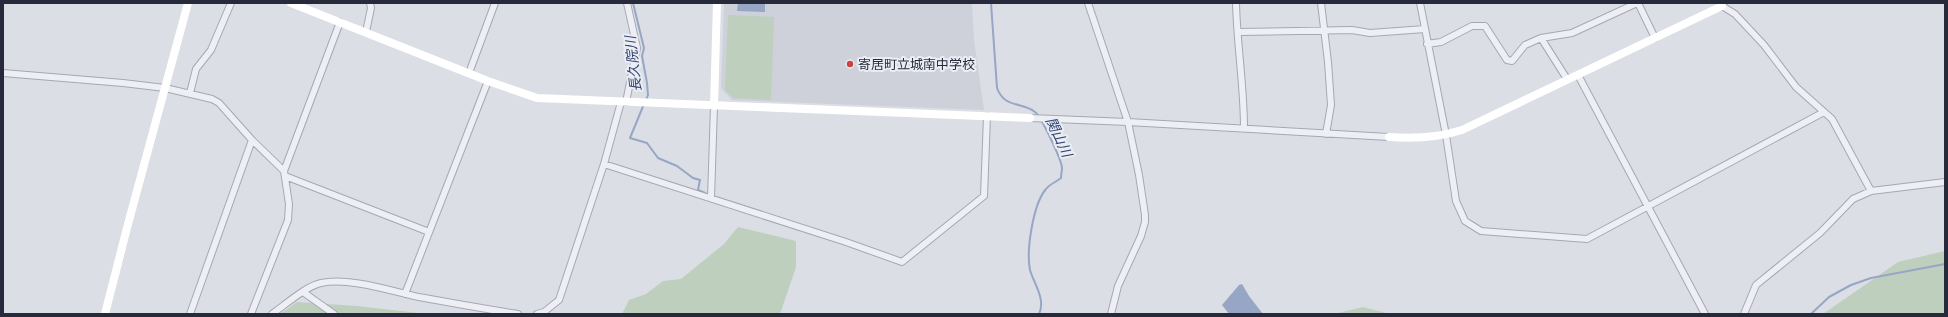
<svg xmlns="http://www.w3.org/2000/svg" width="1948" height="317" font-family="Roboto,'Noto Sans JP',sans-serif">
<rect width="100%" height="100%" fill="#dcdee6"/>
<path fill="#ced0da" d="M724,3h248l2,37 10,70 -252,-10 -11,-12z"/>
<path fill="#becfbd" d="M728,15l46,2 -3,83 -38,-2 -8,-8z
M738,227l58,14v26l-16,47h-158l7,-14 17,-6 17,-13 18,-2 43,-35z
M1945,251v63h-122l75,-52z
M297,302l60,4 70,8h-147z
M1363,307l27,7h-56z"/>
<path fill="#97a6c5" d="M738,3h27v9l-28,-1z
M1242,284l7,12 14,18h-34l-7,-9 17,-20z"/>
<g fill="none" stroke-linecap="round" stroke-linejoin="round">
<path stroke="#97a6c5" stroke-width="2" d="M633,3l11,45 -2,8 5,27 1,12 -2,5
M991,3l6,85c8,21 24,13 38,24 6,4 27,49 27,56 0,3 -1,7 -1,10 -5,4 -11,6 -15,11 -13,15 -20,62 -16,81 4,14 16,29 9,44
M644,104l-14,34 17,5 11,15 19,8 16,12 7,2 -2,10 7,3
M1811,314l18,-17 22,-12 20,-7 74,-14"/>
<defs>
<path id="street" d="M1088,3l40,119 11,53 6,40v7l-4,14 -23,50 -7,28
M1236,3c1,42 8,83 8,125
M1321,3l7,59 3,43 -5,29
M1420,3l26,132 10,66 9,20 16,10 106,8 237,-127
M1638,3l17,35
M1722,6l13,8 29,31 32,42 36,32 39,72
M366,32l5,-24 -1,-5
M1238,32l114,-2 18,3 55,-4
M1427,44l14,-2 31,-16h13l22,34 5,1 13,-16 16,-7
M3,73l120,10 42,5 47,11 7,4 33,37 32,31 5,33 -1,16 -37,94
M469,73l26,-70
M1578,75l127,239
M1567,79l-26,-41 31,-5 65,-30
M190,93l6,-24 15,-19 20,-47
M626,102l11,-54 -10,-45
M1030,118l98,4 261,15
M604,164l242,78 56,20 82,-66 3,-80
M284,171l56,-149
M285,176l144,56
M711,198l3,-92
M303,292l31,22
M405,294l83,-213
M190,314l62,-174
M272,314c13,-9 34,-28 49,-31 28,-6 70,8 98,14 33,6 66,12 99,17
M537,314l7,-2 15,-12 45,-136 17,-62
M1744,314l12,-29 64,-52 33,-34 18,-8 74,-9"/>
</defs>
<use href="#street" stroke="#a5a8b3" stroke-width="8"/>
<use href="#street" stroke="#eeeff4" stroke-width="6"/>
<path stroke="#fff" stroke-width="8" d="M291,3l197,78 49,17 493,20
M714,106l3,-103
M1389,137c26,2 48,1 73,-7l260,-124 -1,-3
M105,314l23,-90 60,-221"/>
</g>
<circle fill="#ca4441" stroke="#ebedf4" stroke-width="1.5" cx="850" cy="64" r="4"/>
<g text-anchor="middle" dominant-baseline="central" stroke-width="4" stroke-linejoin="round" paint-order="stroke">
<g font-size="13" fill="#262a3b" stroke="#ebedf4" text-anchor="start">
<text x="858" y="64">寄居町立城南中学校</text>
</g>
<g font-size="14" font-style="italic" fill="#31426e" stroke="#ebedf4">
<text transform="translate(633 64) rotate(-96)">長久院川</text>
<text transform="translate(1059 137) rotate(65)">関山川</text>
</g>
</g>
<rect width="1948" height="317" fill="none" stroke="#262a3b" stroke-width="8"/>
</svg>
